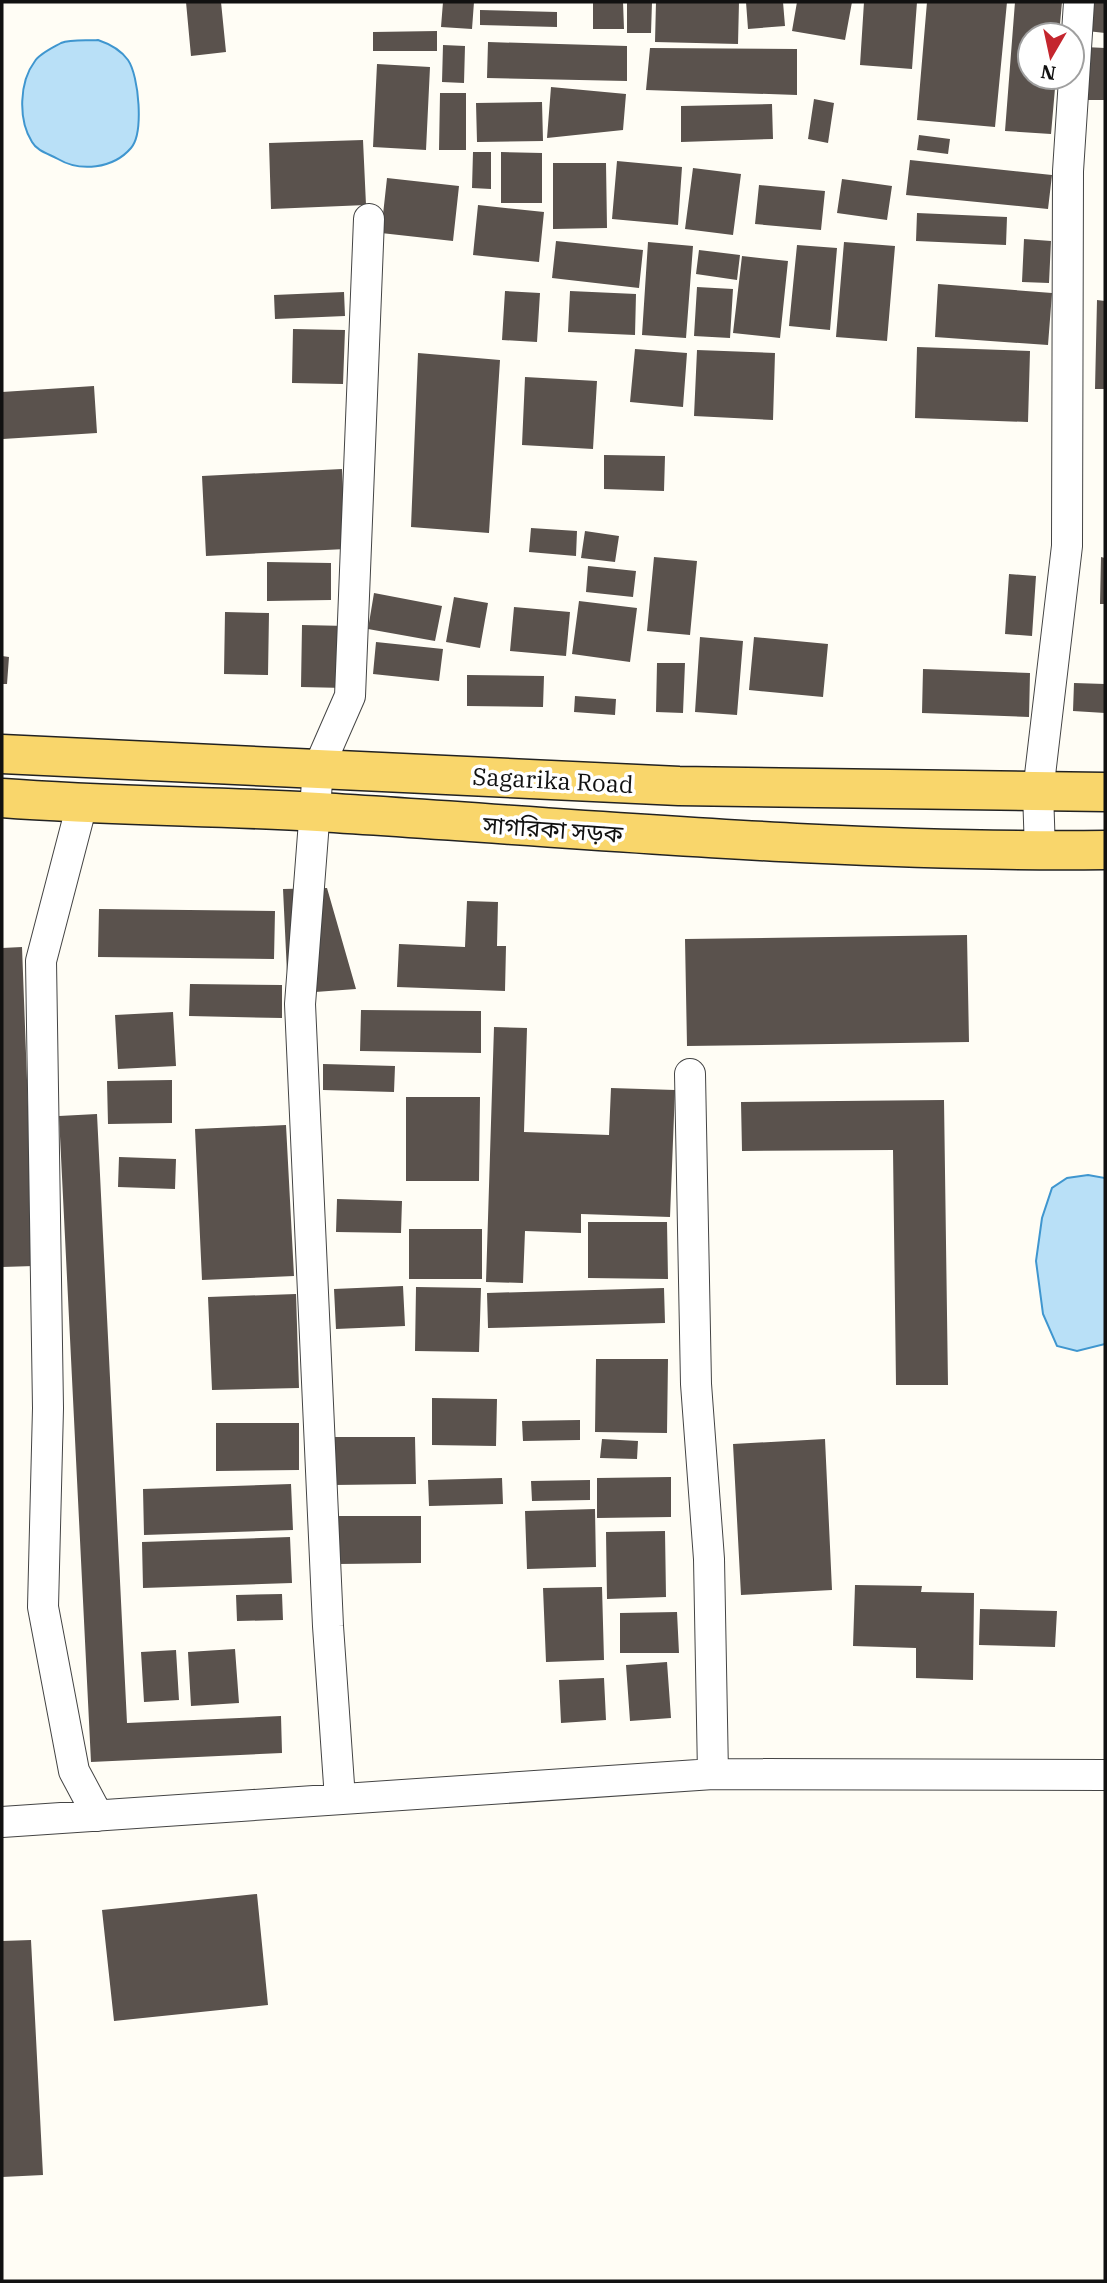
<svg xmlns="http://www.w3.org/2000/svg" width="1107" height="2283" font-family="'IBM Plex Serif','Noto Sans Bengali',serif">
<rect width="100%" height="100%" fill="#fffdf5"/>
<path fill="#b9e0f7" stroke="#3f96cf" stroke-width="2" d="M98,40c12,4 22,9 30,20 11,16 16,73 3,88 -18,21 -51,24 -73,11 -9,-5 -21,-8 -26,-17 -14,-22 -13,-60 3,-81 4,-7 19,-14 26,-18 10,-4 26,-2 37,-3z
M1088,1175l17,3v166l-28,7 -20,-5 -14,-32 -7,-53 6,-43 10,-30 15,-10z"/>
<path fill="#5a524d" d="M186,2h35l5,50 -35,4z
M443,2h31l-2,27 -31,-2z
M593,2h30l1,27h-31z
M627,2h25l-1,31h-24z
M656,2h83l-1,42 -83,-2z
M746,2h37l2,24 -37,3z
M797,2h55l-7,38 -53,-9z
M864,2h53l-5,67 -52,-4z
M927,2h80l-12,125 -78,-7z
M1015,2h47l-3,33h-29v42h26l-5,57 -46,-3z
M1089,2h16v31l-18,-2z
M480,10l77,2v15l-77,-2z
M437,31v20h-64v-19z
M488,42l139,4v35l-140,-3z
M443,45l22,1 -1,37 -22,-1z
M1085,47l20,1v52h-21z
M650,48l147,1v46l-151,-5z
M377,64l53,3 -4,83 -53,-3z
M551,87l75,7 -3,36 -76,8z
M440,93h26v57h-27z
M814,99l20,4 -6,40 -20,-4z
M542,102l1,39 -66,1 -1,-39z
M772,104l1,35 -92,3v-36z
M919,135l31,4 -2,15 -31,-4z
M363,140l3,65 -95,4 -2,-66z
M473,152h18v37l-19,-1z
M501,152l41,1v50h-41z
M910,160l142,15 -4,34 -142,-14z
M617,161l65,6 -4,58 -66,-6z
M553,163h53l1,65 -54,1z
M693,168l48,6 -8,61 -48,-6z
M387,178l72,8 -6,55 -72,-8z
M842,179l50,7 -5,34 -50,-7z
M759,185l66,6 -4,39 -66,-6z
M478,205l66,7 -5,50 -66,-7z
M917,213l90,4 -1,28 -90,-4z
M1024,239l27,2 -2,42 -27,-1z
M556,241l87,9 -4,38 -87,-10z
M648,242l45,4 -7,92 -44,-3z
M844,242l51,4 -8,95 -51,-4z
M797,245l40,3 -7,82 -41,-4z
M699,250l41,5 -3,25 -41,-6z
M742,256l46,5 -8,77 -47,-5z
M938,284l114,9 -4,52 -113,-8z
M697,287l36,2 -3,49 -36,-2z
M505,291l35,2 -3,49 -35,-2z
M570,291l66,3 -1,41 -67,-3z
M344,292l1,24 -70,3 -1,-24z
M1097,300l8,1v88h-10z
M293,329l52,1 -2,54 -51,-1z
M917,347l113,4 -2,71 -113,-4z
M635,349l52,4 -4,54 -53,-5z
M697,350l78,3 -2,67 -79,-4z
M418,353l82,7 -11,173 -78,-6z
M525,377l72,4 -4,68 -71,-4z
M94,386l3,47 -94,6 -1,-47z
M604,455l61,1 -1,35 -60,-2z
M342,469l4,80 -140,7 -4,-80z
M531,528l46,3 -1,25 -47,-4z
M585,531l34,5 -4,26 -34,-4z
M654,557l43,4 -7,74 -43,-4z
M1101,557l4,1v46h-5z
M267,562l64,1v37l-64,1z
M588,566l48,5 -3,26 -47,-5z
M1009,574l27,2 -4,60 -27,-2z
M374,593l68,13 -7,35 -67,-12z
M454,597l34,6 -8,45 -34,-6z
M579,601l58,7 -7,54 -58,-8z
M514,607l56,5 -4,44 -56,-5z
M225,612l44,1 -1,62 -44,-1z
M302,625l45,1 -2,62 -44,-1z
M700,637l43,4 -6,74 -42,-3z
M754,637l74,7 -5,53 -74,-7z
M376,642l67,7 -4,32 -66,-7z
M2,656l7,1 -2,27h-5z
M657,663h28l-2,50 -27,-1z
M923,669l107,4 -1,44 -107,-4z
M467,675l77,1 -1,31 -76,-1z
M1074,683l31,1v29l-32,-2z
M575,696l41,3 -1,16 -41,-3z
M327,888l29,101 -68,5 -5,-105z
M467,901l31,1 -1,44h9l-1,45 -108,-4 2,-43 66,3z
M99,909l176,2 -1,48 -176,-2z
M967,935l2,107 -282,4 -2,-107z
M22,947l12,319 -32,1v-319z
M190,984l92,1v33l-93,-2z
M361,1010l120,1v42l-121,-2z
M173,1012l3,54 -58,3 -3,-54z
M494,1027l33,1 -3,104 85,3 2,-47 64,2 -5,127 -89,-3v19l-56,-2 -2,52 -37,-1z
M323,1064l72,2 -1,26 -71,-2z
M172,1080v43l-64,1 -1,-43z
M406,1097h74l-1,84h-73z
M944,1100l4,285h-52l-3,-235 -151,1 -1,-49z
M97,1114l30,609 154,-7 1,37 -191,9 -32,-646z
M286,1125l8,151 -92,4 -7,-151z
M119,1157l57,2 -1,30 -57,-2z
M337,1199l65,2 -1,32 -65,-1z
M588,1222h79l1,57 -80,-1z
M409,1229h73v50h-73z
M403,1286l2,40 -69,3 -2,-40z
M416,1287l65,1 -2,64 -64,-1z
M664,1288l1,35 -177,5 -1,-35z
M296,1294l3,94 -87,2 -4,-93z
M596,1359h72l-1,74 -72,-1z
M432,1398l65,1 -1,47 -64,-1z
M580,1420v20l-57,1 -1,-20z
M216,1423h83v47l-83,1z
M333,1437h82l1,47 -83,1z
M602,1439l36,2 -1,18 -37,-1z
M825,1439l7,151 -91,5 -8,-151z
M671,1477v40l-74,1v-40z
M502,1478l1,26 -74,2 -1,-26z
M590,1480v20l-58,1 -1,-20z
M291,1484l2,46 -149,5 -1,-46z
M595,1509l1,58 -69,2 -2,-58z
M338,1516h83v47l-83,1z
M665,1531l1,66 -59,2 -1,-67z
M290,1537l2,46 -149,5 -1,-46z
M855,1585l67,1 -1,6 53,1 -1,87 -57,-2v-30l-63,-2z
M602,1587l2,73 -58,2 -3,-74z
M282,1594l1,26 -46,1 -1,-26z
M980,1609l77,2 -2,36 -76,-2z
M677,1612l2,41h-59v-40z
M235,1649l4,54 -48,3 -3,-54z
M176,1650l3,50 -35,2 -3,-50z
M667,1662l4,56 -41,3 -4,-56z
M604,1678l2,42 -45,3 -2,-43z
M257,1894l11,111 -154,16 -12,-111z
M31,1940l12,235 -41,2v-236z"/>
<g fill="none" stroke-linecap="round" stroke-linejoin="round">
<defs>
<path id="minor" d="M82,804l-41,157 7,447 -5,199 31,164 24,45
M1040,851l-2,-59 29,-246 1,-375 11,-169
M690,1074l6,310 13,175 4,215
M340,1799l-12,-173 -28,-622 18,-235 32,-73 19,-477
M2,1822l711,-48 392,1"/>
<path id="primary" d="M2,754l677,32 426,6
M2,798c105,8 211,8 316,14 262,16 524,41 787,38"/>
</defs>
<use href="#minor" stroke="#444" stroke-width="32"/>
<use href="#primary" stroke="#222" stroke-width="41"/>
<use href="#minor" stroke="#fff" stroke-width="30"/>
<use href="#primary" stroke="#f9d66b" stroke-width="38"/>
</g>
<g text-anchor="middle" dominant-baseline="central" stroke-width="7" stroke-linejoin="round" paint-order="stroke">
<g font-size="24" fill="#111" stroke="#fff">
<text transform="translate(553 780) rotate(3)">Sagarika Road</text>
<text transform="translate(553 829) rotate(4)">সাগরিকা সড়ক</text>
</g>
</g>
<rect width="1107" height="2283" fill="none" stroke="#111111" stroke-width="7"/>
<g transform="translate(1051 56) rotate(189)"><circle r="33" fill="#ffffff" stroke="#a0a0a0" stroke-width="2"/>
<path d="M0-5L12 26L0 18L-12 26Z" fill="#c4262e"/>
<text y="-10" font-size="19" font-weight="bold" text-anchor="middle" fill="#111111">N</text>
</g>
</svg>
